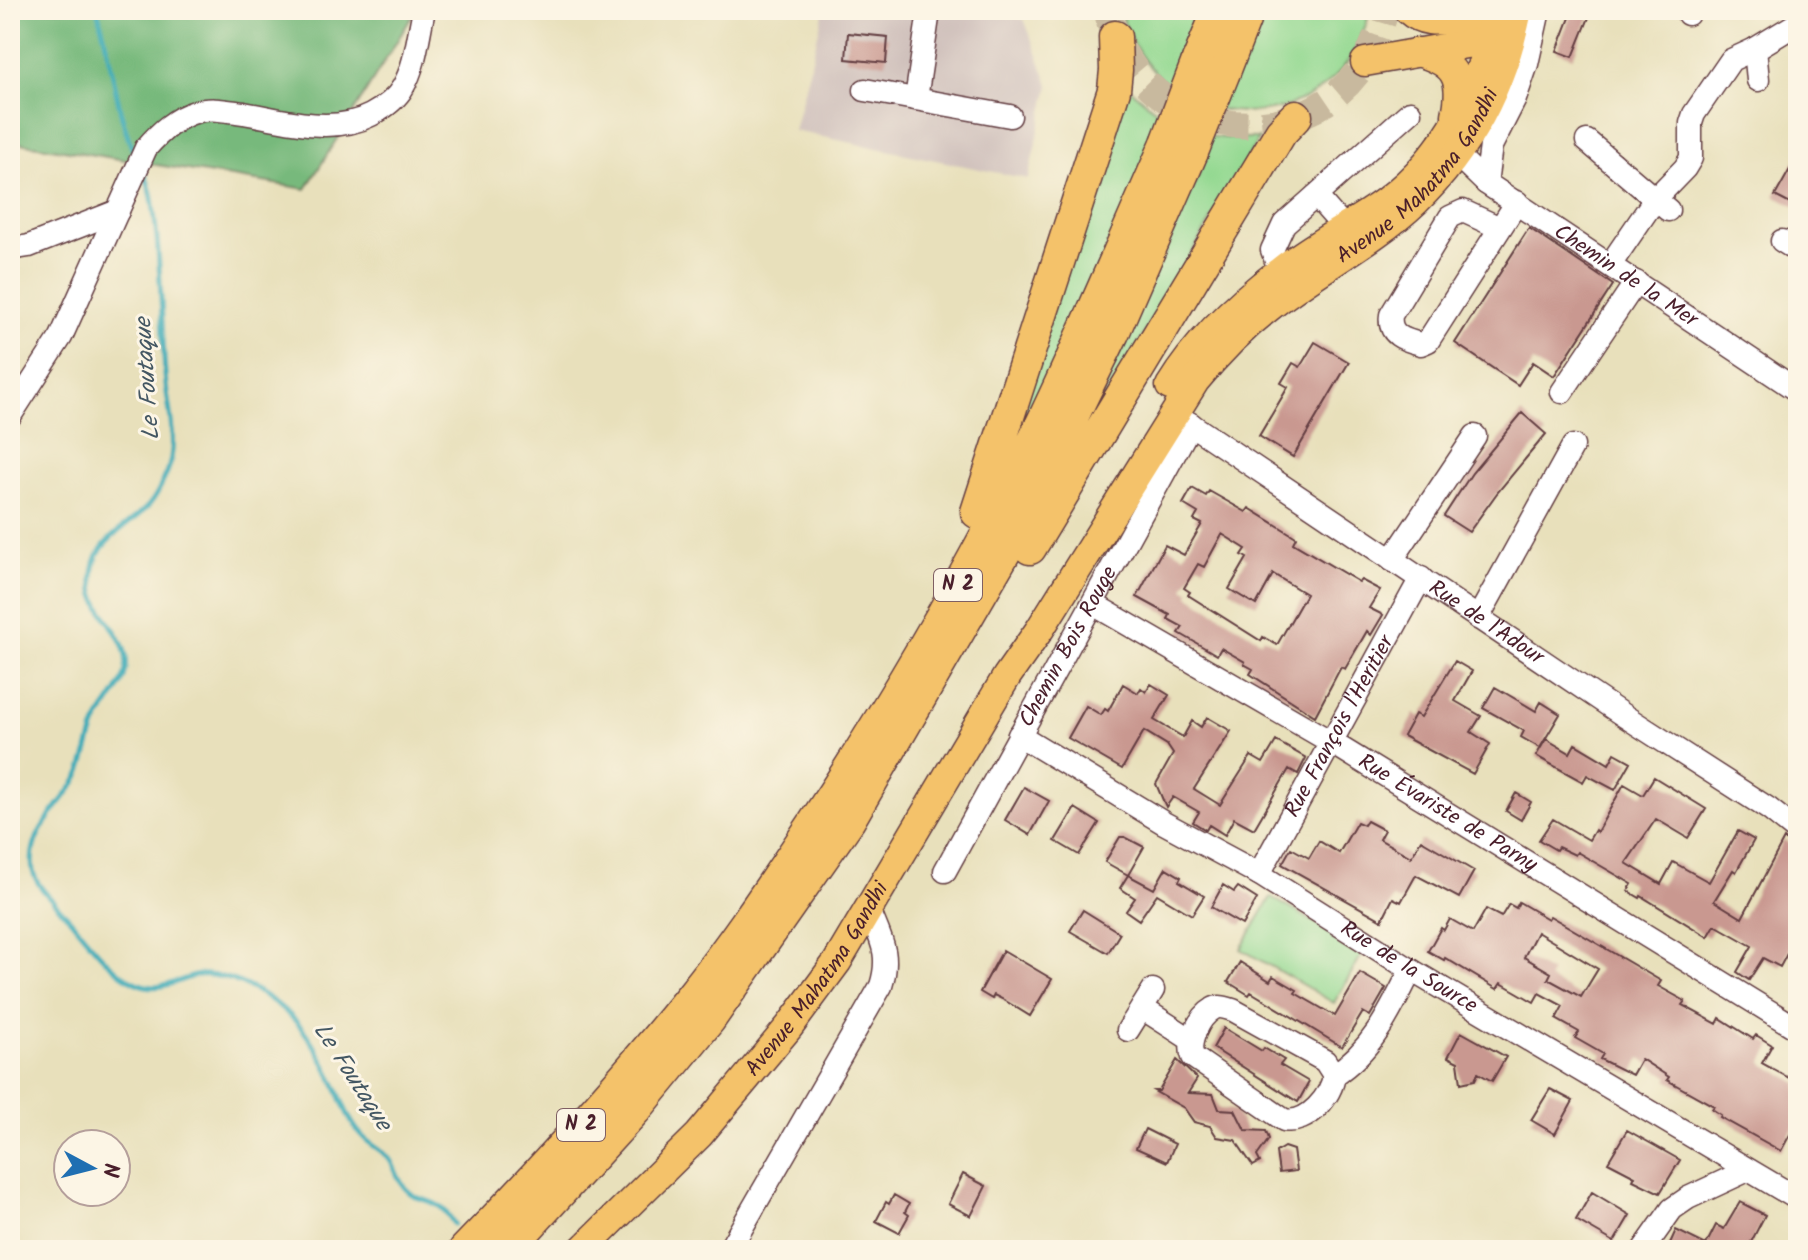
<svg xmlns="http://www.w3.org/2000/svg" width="1808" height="1260" font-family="Kalam,sans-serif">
<rect width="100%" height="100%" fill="#fcf5e5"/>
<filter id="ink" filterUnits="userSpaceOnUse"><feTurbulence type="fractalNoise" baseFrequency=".0125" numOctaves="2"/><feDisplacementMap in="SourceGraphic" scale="16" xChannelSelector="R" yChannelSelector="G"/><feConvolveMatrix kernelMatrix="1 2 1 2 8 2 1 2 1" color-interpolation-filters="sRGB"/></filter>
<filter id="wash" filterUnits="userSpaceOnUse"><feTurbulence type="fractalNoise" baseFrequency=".006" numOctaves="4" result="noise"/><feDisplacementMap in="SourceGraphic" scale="32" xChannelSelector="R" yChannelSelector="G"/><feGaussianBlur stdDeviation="1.8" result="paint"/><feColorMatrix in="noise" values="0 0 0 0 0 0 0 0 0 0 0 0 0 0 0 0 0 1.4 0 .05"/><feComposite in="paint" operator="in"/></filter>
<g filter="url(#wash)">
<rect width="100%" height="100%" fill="#e8e0bb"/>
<path fill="#cfc0bb" d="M824,10h119l81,9 25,66 -21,94 -234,-48z"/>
<path fill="#94d992" stroke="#6f7c5e" stroke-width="2" d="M1120,10h250c-30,136 -212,136 -250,0z
M1123,83c28,24 55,48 92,54 14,2 30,1 44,1l-185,316 132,-297 -125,152 -76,151z
M1271,897l93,54 -30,52 -93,-54z"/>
<path fill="#77b97c" stroke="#606c54" stroke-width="2" d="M10,10h412l-9,5 -107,174 -286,-46 -10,-6z"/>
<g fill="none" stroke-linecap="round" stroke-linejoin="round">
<path stroke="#3babb8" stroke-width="5" d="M97,10c16,48 18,100 38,145
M143,171c11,21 11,44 14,67 4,45 5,90 8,136 2,33 15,69 1,101 -4,9 -10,22 -17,30 -24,26 -59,35 -56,79 2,35 44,55 31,93 -6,17 -20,31 -28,47 -7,17 -9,36 -17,52 -17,31 -53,55 -46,95 4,18 26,35 37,48 19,22 46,61 76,67 18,4 36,-8 53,-11 28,-3 66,18 86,36 22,18 38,48 50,73 8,19 14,39 29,54 8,8 19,12 26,22 6,9 8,21 16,29 17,18 31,4 48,35"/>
</g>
<g id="blocks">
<path fill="#c99890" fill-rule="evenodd" d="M1573,10h19l-19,47 -16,-6z
M848,33l40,4 -2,26 -40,-4z
M1798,155v53l-23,-12z
M1529,228l84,57 -59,91 -21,-14 -15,23 -63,-42z
M1315,342l34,20 -56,95 -34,-21 29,-49 -7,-4 12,-20 7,4z
M1522,413l24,21 -49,59 -28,39 -25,-16 28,-43z
M1192,488l14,8 3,-5 37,21 3,-4 47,29 -3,6 66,39 2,-2 19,10 -11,18 14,7 -12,20 -4,-4 -22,38 -4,-2 -26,49 -65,-42 3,-5 -9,-5 1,-2 -24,-14 -4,7 -38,-22 4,-6 -15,-8 2,-4 -33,-18 28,-52 19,10 18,-31 -8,-4 4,-7 -15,-9zM1222,534l24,15 -4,6 5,3 -18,31 27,16 17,-31 33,20 -29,51 -14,-8 -2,4 -73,-46 2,-3 -6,-4 14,-24 6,3z
M1455,661l17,10 -17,30 26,15 -10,16 19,12 -17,30 -70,-38 12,-22 6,3z
M1123,684l15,9 3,-5 5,4 5,-8 18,11 -15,25 29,17 9,-16 9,6 6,-10 24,14 -37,58 26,16 31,-49 12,7 13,-22 30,17 -8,16 -9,-5 -35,60 -20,-11 -9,17 -16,-10 -3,5 -13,-8 6,-10 -26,-15 -7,10 -10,-23 17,-30 -6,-9 -23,-14 -22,38 -54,-31 18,-32 15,9 4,-6 3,2z
M1495,687l41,24 5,-9 19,12 -20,34 -19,-11 3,-6 -41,-23z
M1546,739l24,14 5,-9 34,20 6,-11 16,9 -16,28 -28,-15 -4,7 -47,-26z
M1654,777l52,32 -18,29 -32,-19 -30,44 35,21 12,-22 36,20 29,-51 16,9 -18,32 -3,-2 -19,31 28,17 42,-79 14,11v83l-18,34 -17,-9 -14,22 -12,-8 15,-26 -37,-21 -7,12 -67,-41 -1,2 -12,-7 4,-7 -55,-32 -2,3 -17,-8 -2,3 -17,-10 14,-21 36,21 6,-10 2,2 27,-48 19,11z
M1024,787l25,14 -19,34 -25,-15z
M1516,793l15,9 -10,18 -15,-9z
M1075,808l24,15 -20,32 -24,-14z
M1367,821l17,9 -5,9 32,18 10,-17 53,31 -15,27 -43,-23 -15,27 -8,-4 -11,22 -100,-56 9,-16 18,10 10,-17 20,12 18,-31 7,3z
M1120,837h5l19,10 -16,28 26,14 12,-21 15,9 -2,4 25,15 -12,19 -35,-21 -18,26 -13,-9 9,-13 -15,-10 8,-13 -23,-13z
M1223,885l11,7 4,-5 19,12 -15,26 -31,-18z
M1519,902l29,17 2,-3 111,65 -3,5 27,15 -3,4 35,19 3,-6 33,21 3,-4 16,10 -10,18 36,20v37l-17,31 -61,-34 1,-2 -9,-6 2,-3 -47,-26 2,-3 -28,-18 -9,16 -32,-16 3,-5 -28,-16 4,-6 -23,-13 7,-13 -24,-13 -5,9 -33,-19 -4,6 -52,-31 -1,2 -16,-9 13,-23 3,2 6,-11 23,13 13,-23 15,8 8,-13 7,4zM1537,932l61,37 -17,28 -33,-18 3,-6 -27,-16z
M1083,910l37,23 -12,20 -38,-22z
M1003,950l49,29 -22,37 -26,-16 -10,-5 -2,4 -12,-7z
M1240,962l30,19 3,-5 24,14 -2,3 40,23 25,-43 26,15 -16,28 -7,-4 -21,35 -91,-55 -2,3 -21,-13z
M1224,1028l38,23 2,-3 20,12 -4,5 29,17 -11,20 -85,-54z
M1461,1032l45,25 -14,24 -14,-8 -3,7 -14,3 -3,-21 -10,-5z
M1177,1060l20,19 -9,14 25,1 6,15 16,1 10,20 21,1 3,8 -12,17 3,6 -7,4 -18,-26 -18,-3 -7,-11 -16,-4 -10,-14 -30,-17h5z
M1550,1089l23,12 -18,33 -24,-14z
M1145,1129l30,15 -8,18 -31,-14z
M1627,1130l53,30 -20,33 -27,-13 2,-4 -27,-14z
M1284,1147l9,3 3,21 -17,2 -3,-21z
M963,1174l23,12 -15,30 -23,-12z
M1592,1192l38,23 -16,27 -38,-22z
M894,1195l15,9 -4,8 4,3 -10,18 -23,-12 10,-19 3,2z
M1740,1202l25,13 -18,35h-80l9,-20 30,15 10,-20 8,4z"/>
</g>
</g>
<g filter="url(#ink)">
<use href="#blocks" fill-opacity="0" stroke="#623c41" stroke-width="2"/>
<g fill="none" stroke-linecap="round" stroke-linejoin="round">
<path stroke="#c8b99e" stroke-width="28" stroke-dasharray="28 14" stroke-linecap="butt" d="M1108,10c3,24 15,47 31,65 60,70 177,67 226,-14 10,-16 15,-33 20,-51"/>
<defs>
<g id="minor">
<path d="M1688,14l2,-4"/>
<path d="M1755,49l3,31"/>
<path d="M865,90l145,26"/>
<path d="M916,99l12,-81 5,-8"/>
<path d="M1587,141l81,69"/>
<path id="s1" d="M1457,155l29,28 312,208"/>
<path d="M1486,183l5,-37 24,-47 12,-35 12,-54"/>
<path d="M1316,196l29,33"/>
<path d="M1500,228l-37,-17 -13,6 -59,98c-3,20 13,25 30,29l7,-3 89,-139"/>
<path d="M1782,241l16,10"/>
<path d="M10,249l19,-3 89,-35"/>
<path d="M1610,265l45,-66 30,-31 6,-10v-35l3,-9 37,-54 24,-11 43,-26"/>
<path d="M1285,285l-13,-35 12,-26 126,-112"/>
<path d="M1562,392l74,-110"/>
<path id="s2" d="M1174,413l449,302 146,94 29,23"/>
<path d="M10,416l51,-79 85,-189c14,-16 29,-30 49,-36 16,-5 33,-1 49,1 40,7 89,22 127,2 13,-7 25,-15 32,-28 13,-22 15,-52 21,-77"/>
<path d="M1392,560l83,-124"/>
<path id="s3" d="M1093,604l238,138 467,287"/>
<path d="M1478,618l95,-172"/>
<path id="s4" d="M1019,735l145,88 95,51 152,96 387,229"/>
<path id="s5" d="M945,871l246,-447"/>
<path id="s6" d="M1259,874l162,-296"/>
<path d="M1142,1008l48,31"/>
<path d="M1128,1030l25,-40"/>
<path d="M1334,1075c-2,21 -27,50 -50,45l-91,-63c-6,-14 6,-40 20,-48 6,-4 13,-1 20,1l92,51 9,14c39,-25 57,-65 77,-105"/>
<path d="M729,1250l152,-264c10,-32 0,-46 -12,-76"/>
<path d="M1643,1250l29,-41 16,-11 60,-28"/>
</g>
<g id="major">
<path d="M1408,10c16,14 30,11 50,9 18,-1 36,1 53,3"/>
<path d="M1418,52c37,11 46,25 38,63"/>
<path d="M1365,62l118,-21 23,-1"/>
<path d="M1170,386c27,-44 68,-83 109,-114 33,-27 73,-46 107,-71 61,-46 98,-116 108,-191"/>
<path id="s7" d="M582,1250l117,-115 90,-108 48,-65 170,-286 33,-47 155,-248c22,-27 45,-51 73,-73 47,-38 104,-65 148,-107 54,-52 87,-118 102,-191"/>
</g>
<path id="highway" d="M1198,61l21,-51
M1224,72l24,-62
M977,512l137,-422 2,-20 -1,-33
M1030,548l251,-416 15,-16
M465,1250c79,-81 155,-165 225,-252 45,-56 84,-115 123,-173 66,-100 128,-203 183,-308 63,-122 116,-249 171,-374
M507,1250l128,-140 74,-90 140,-200 166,-286 98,-201 79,-181"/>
</defs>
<use href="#minor" stroke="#623c41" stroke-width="25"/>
<use href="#major" stroke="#623c41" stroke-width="31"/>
<use href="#highway" stroke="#623c41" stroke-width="35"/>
<use href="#minor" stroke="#fff" stroke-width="22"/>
<use href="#major" stroke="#f4c26a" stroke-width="28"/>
<use href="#highway" stroke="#f4c26a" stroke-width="32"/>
<defs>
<path id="highway-bridge" d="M1167,143l31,-82
M1192,152l32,-80"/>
</defs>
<use href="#highway-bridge" stroke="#623c41" stroke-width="35" stroke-linecap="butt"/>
<use href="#highway-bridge" stroke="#f4c26a" stroke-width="32"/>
</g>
</g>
<g text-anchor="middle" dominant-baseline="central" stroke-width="6" stroke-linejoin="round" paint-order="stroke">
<g fill="#fcf5e5" stroke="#7f5f63" stroke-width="2">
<rect x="934" y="569" width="48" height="32" rx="6"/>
<rect x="557" y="1109" width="48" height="32" rx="6"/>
</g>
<g font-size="20" font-weight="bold" fill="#4a1f2b">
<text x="958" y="585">N 2</text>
<text x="581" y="1125">N 2</text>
</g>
<g font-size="22" fill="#4a1f2b" stroke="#fcf5e5">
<text stroke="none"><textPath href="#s7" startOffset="1374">Avenue Mahatma Gandhi</textPath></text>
<text stroke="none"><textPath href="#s1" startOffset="208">Chemin de la Mer</textPath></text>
<text stroke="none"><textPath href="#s2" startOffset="376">Rue de l'Adour</textPath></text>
<text stroke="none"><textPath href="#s5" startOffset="256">Chemin Bois Rouge</textPath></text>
<text stroke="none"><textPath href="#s6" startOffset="168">Rue François l'Heritier</textPath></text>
<text stroke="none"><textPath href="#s3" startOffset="412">Rue Évariste de Parny</textPath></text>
<text stroke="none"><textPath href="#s4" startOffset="454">Rue de la Source</textPath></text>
<text stroke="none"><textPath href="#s7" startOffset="360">Avenue Mahatma Gandhi</textPath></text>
</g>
<g font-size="24" font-style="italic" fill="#445763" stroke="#fcf5e5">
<text transform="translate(148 379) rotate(-94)">Le Foutaque</text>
<text transform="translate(352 1077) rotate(57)">Le Foutaque</text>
</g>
</g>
<rect width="1808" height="1260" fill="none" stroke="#fcf5e5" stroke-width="40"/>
<g transform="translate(92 1168) rotate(97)"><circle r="38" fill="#fcf5e5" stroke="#b59f9b" stroke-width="2"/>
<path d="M0-6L14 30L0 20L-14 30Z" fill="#1f6fb2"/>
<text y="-12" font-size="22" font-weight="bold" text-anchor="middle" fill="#4a1f2b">N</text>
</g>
</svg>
